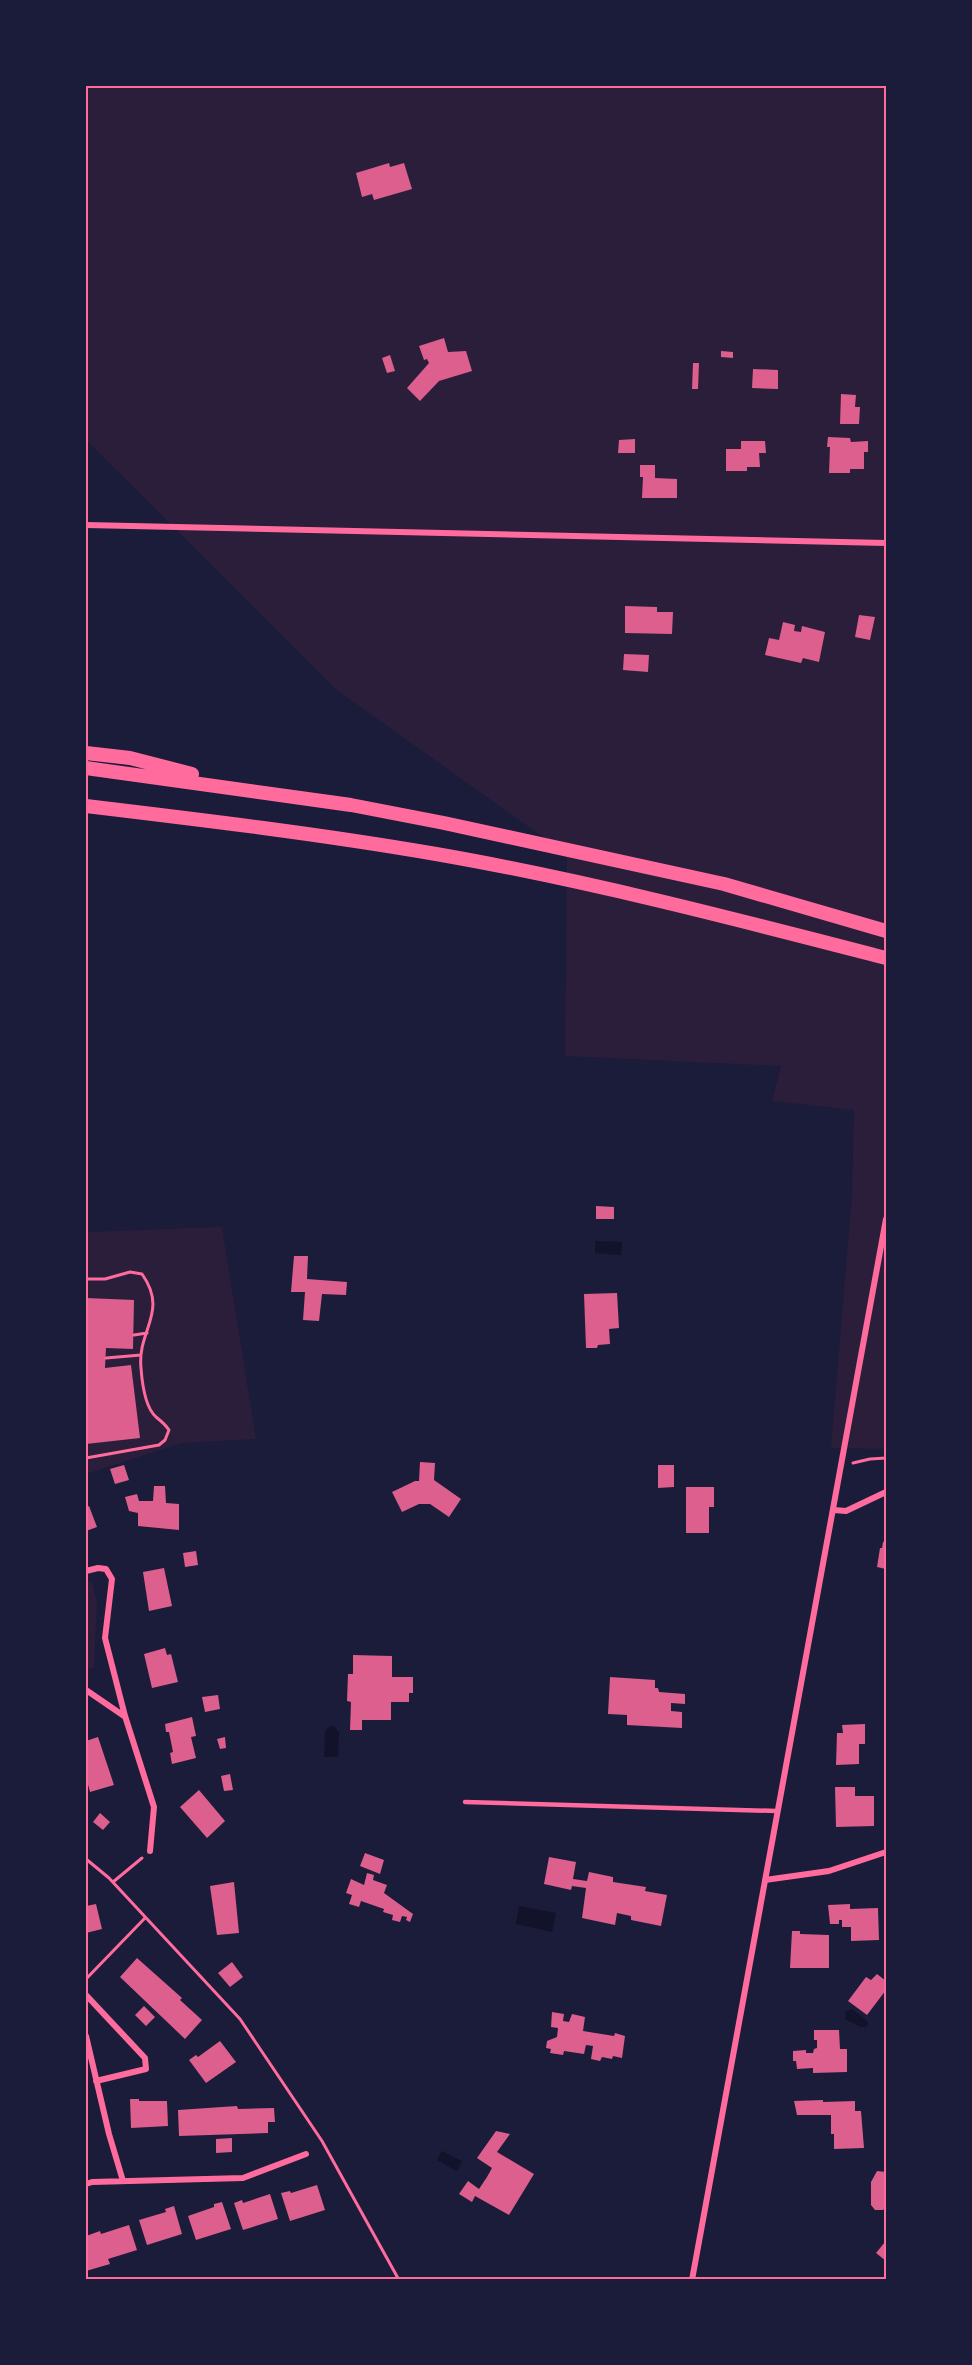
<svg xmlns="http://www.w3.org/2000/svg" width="972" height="2365" font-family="'Space Grotesk',sans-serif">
<rect width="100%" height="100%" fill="#1b1b3a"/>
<path fill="#2a1e3b" d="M86,86h800v1363l-55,-1 21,-253 2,-85 -82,-9 9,-35 -216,-10 2,-202 -229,-163 -252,-251z
M222,1227l34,212 -74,4 -96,31v-242z
M92,1582l5,21 -3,64 -8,3v-87z"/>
<path fill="#12122b" d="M595,1241l27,1 -1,13 -26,-2z
M334,1726l5,7 -1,24h-14l1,-26 3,-4z
M519,1906l37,7 -4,19 -36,-8z
M852,2009l16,13 -1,5h-6l-16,-8v-7z
M442,2151l20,10 -5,10 -20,-11z"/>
<path fill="#dd5f8e" d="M389,163l1,4 14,-4 8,26 -38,11 -2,-6 -10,3 -6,-24z
M444,338l4,14 18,-1 6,20 -33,10 -19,20 -13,-13 22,-25 -2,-4 -3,1 -5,-14z
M721,351l12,1v6l-12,-1z
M390,355l5,16 -8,2 -5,-15z
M693,363h6l-1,26h-6z
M753,369l25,1v19l-26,-1z
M841,394l15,1 -1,12h5l-1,17h-19z
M828,437l22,1 1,4 17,-1v11h-4v17h-14v4h-21l1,-26h-3z
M635,439v14h-17l1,-13z
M741,441h24l1,12h-7l1,14h-13v4h-21v-22h15z
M640,465h15v13l22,1v19h-35l1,-21h-3z
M625,606l32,1v5h16l-1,22 -47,-1z
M859,615l16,2 -5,23 -15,-3z
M783,622l12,3 -1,6 7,1 1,-6 23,6 -6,30 -16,-4 -2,5 -36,-8 4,-17 10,2z
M624,654l25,1 -1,17 -25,-2z
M596,1206l18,1v12h-18z
M294,1256h14l-1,23 40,3 -1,13 -24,-1 -3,27 -16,-1 2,-28h-14z
M617,1293l2,35 -10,1 1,15 -12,1 -1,3h-11l-2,-54z
M86,1298l48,2 -1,49 -27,-1 -1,20 26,-3 9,73 -54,6z
M420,1462l15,1 -1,17 27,19 -12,18 -19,-13h-11l-17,8 -10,-20 23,-11h4z
M124,1465l5,15 -14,4 -5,-15z
M658,1465h16v22l-16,1z
M154,1486h11l1,17 13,1v26l-41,-4v-13l-9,-2 -4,-14 12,-3 2,7h14z
M686,1487h28v20h-5v26h-23z
M89,1506l8,21 -11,4v-24z
M886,1540v29l-9,-2 3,-19h2l1,-6z
M196,1551l2,14 -13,2 -2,-14z
M164,1568l8,38 -23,5 -6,-39z
M165,1648l2,7 4,-1 7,28 -26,6 -8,-34z
M353,1655l39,1v21h21v16h-4v9h-18v18h-29v10h-12l1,-28 -4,-1 1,-27h5z
M610,1677l45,3v8h3l1,4 26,2v10l-14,-1v8l11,1v16l-55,-3v-10l-19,-1z
M218,1695l2,14 -15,3 -3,-15z
M192,1717l4,19 -5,1 5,21 -24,6 -2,-11 3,-1 -4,-20h-3l-1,-8z
M865,1724v20h-6v20l-23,1 1,-32h6l-1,-8z
M98,1737l16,48 -24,7 -4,-15v-26l2,-1 -2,-9z
M225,1737l1,11 -6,1 -3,-10z
M230,1774l3,16 -9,1 -3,-15z
M835,1787h20v9h19v30l-38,1z
M199,1790l26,31 -18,17 -27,-31z
M100,1813l10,9 -7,8 -10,-8z
M365,1853l19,7 -4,14 -20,-8z
M549,1857l27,5 -3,17 14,2 2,-9 24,5v5l33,5 -1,4 22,4 -6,31 -30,-6v-4l-14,-3 -2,12 -33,-7 4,-30 -14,-2 -1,4 -27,-6z
M367,1873l7,2 -1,5 14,5 -3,8 29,21 -3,8 -4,-2 1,-3 -5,-1 -2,6 -8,-2 1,-5 -10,-3 1,-3 -23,-8 -2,6 -10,-3 3,-9 -6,-2 5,-14 13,6z
M234,1882l5,51 -22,2 -7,-49z
M96,1904l6,25 -16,4v-27z
M850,1904v5l28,-1 1,32 -28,1v-14h-9v-7h-3v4h-9l-2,-19z
M792,1931h8v3l29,1v33h-39z
M137,1958l45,40 -2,2 22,20 -17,19 -65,-62z
M232,1962l11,15 -13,10 -12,-14z
M877,1974l9,7v9l-19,25 -19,-14 18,-24 5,3z
M144,2006l11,11 -9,9 -11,-11z
M552,2012l12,2 -1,7 6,1 3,-8 13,3 -2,14 31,5 1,-3 10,3 -3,22 -9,-2 -1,3 -10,-2 -2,4 -9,-2 2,-13 -7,-1 -2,9 -20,-3 -1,4 -13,-2 1,-4 -5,-1 1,-7 10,-4 1,-9 -7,-1z
M814,2030h25l1,19h7v23l-34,1v-5l-16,1 -1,-8h-3v-10l13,-1v3h7l1,-4 3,-1v-8h-3z
M220,2041l16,21 -30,21 -17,-23 7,-5 2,2z
M130,2099h9v2h28l1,25 -37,2z
M823,2100v2l32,-1v10h6l3,37 -30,1v-15h-3v-19h-34l-3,-14z
M237,2106l1,3 36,-1 1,14h-7v11l-89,3 -1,-26z
M496,2131l14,3 -13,18 37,22 -25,41 -34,-19 -3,6 -13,-8 9,-13 11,8 8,-12 5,-9 -15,-10z
M232,2138v14l-16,1v-14z
M877,2171l9,1v35l-3,3h-8l-4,-5v-23z
M317,2185l8,25 -35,11 -9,-28 9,-2 1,2z
M270,2194l8,25 -35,11 -9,-27 8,-3 1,3z
M222,2202l9,27 -35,11 -8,-24 26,-9v-3z
M174,2206l8,28 -35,11 -8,-25 27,-8 -1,-3z
M129,2225l8,25 -29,9 2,5 -24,7v-35l14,-5 1,3z
M885,2242l1,1v18l-10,-8z"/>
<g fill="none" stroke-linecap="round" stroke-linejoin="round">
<path stroke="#ff6b9d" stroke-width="3" d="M86,1279h19l25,-7 12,2c27,38 -5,56 -1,94 1,14 4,39 15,49 5,4 9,7 13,13l-4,10 -6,5 -73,13
M134,1335l13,-2
M106,1358l35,-3
M853,1463l17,-4 16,-1
M86,1859l23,19 131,141 82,122 77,139
M113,1882l29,-24
M86,1979l59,-61"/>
<path stroke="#ff6b9d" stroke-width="4.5" d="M465,1802l311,9"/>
<path stroke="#ff6b9d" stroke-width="6" d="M86,525l800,18
M834,1510l12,1 40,-19
M86,1571l12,-3 8,1 6,10 -7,59 20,78 29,91 -4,44
M86,1690l38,26
M765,1880l64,-9 57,-19
M86,1995l59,63 1,11 -50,12
M86,2036l23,98 14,47
M86,2184l6,-2 151,-4 63,-24
M692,2280l194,-1061"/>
<path stroke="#ff6b9d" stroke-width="14" d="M86,753l44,5 62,16
M86,768l265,37 93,18 280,61 162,47
M86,806c117,14 234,28 350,48 150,26 303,66 450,104"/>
</g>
<rect width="972" height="2365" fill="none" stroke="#1b1b3a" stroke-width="174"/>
<rect x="87" y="87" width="798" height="2191" fill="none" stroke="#ff6b9d" stroke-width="2"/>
</svg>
